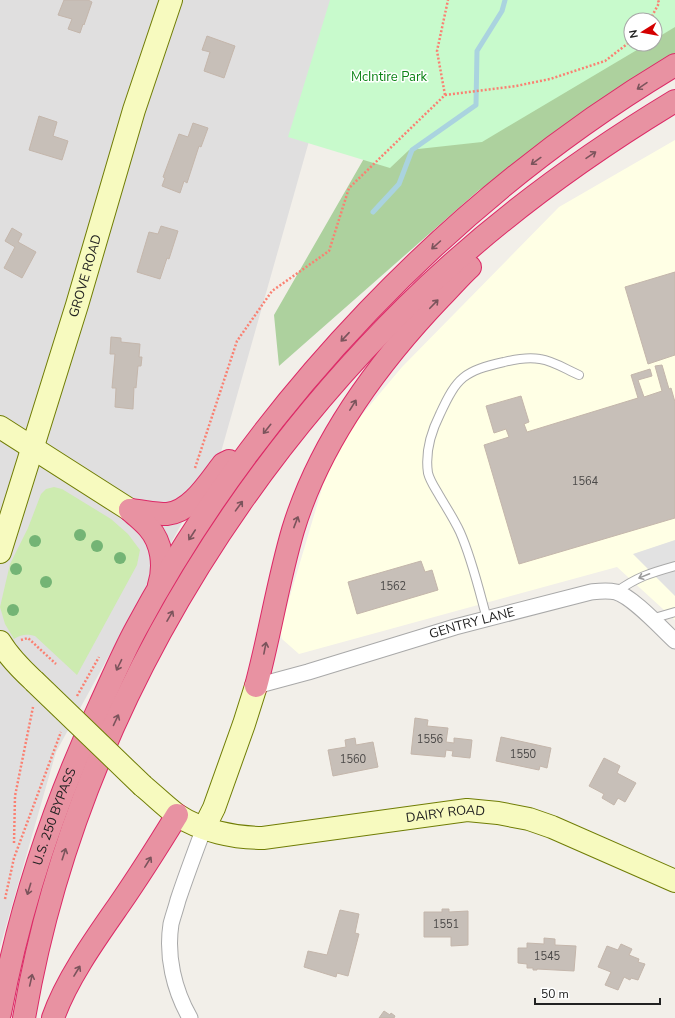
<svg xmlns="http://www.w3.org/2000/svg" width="675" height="1018" font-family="'Nunito Sans',sans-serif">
<rect width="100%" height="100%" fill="#f2efe9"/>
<path fill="#e0dfdf" d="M0,0h349l-128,452 -165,300 -56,195z"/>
<path fill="#ffffe5" d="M675,140v480l-58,-53 -318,87 -17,-15 -2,-9 54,-182 68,-81 157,-160z"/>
<path fill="#cdebb0" d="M54,487l8,2 49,30 17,15 12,16 -3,15 -60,110 -42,-39c-8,-2 -13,-2 -21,3l-9,-15 -5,-17 10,-43 18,-36 13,-34 5,-5z"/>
<path fill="#add19e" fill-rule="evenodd" d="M405,0h270v70l-196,120 -200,176 -5,-51 92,-160zM631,20h24v24h-24z"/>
<path fill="#c8facc" d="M330,0h345v27l-20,12v-19h-24v24h16l-165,98 -73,8 -19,18 -102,-31z"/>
<path fill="#e2e2e2" d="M675,540v56l-42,-42z"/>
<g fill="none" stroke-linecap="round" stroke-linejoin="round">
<path stroke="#aad3df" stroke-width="5" d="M373,212l26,-28 13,-34 64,-45 1,-54 25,-40 3,-11"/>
</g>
<path fill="#c7bfb8" stroke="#c4b6ab" d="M64,0h24l4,2 -8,23 -1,-1 -3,9 -12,-4 4,-10 -14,-4z
M207,36l28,10 -11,32 -20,-7 6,-19 -8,-2z
M39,116l18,6 -4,14 15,5 -6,19 -33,-10z
M193,123l15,5 -7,19 -2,-1 -12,37 -3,-2 -4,12 -18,-7 3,-8 -2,-1 16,-43 9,3z
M161,226l17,5 -9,28 -2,-1 -7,21 -23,-7 12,-40 9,2z
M12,228l10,6 -4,8 18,10 -14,26 -18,-10 11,-21 -10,-6z
M675,272v83l-27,9 -23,-77z
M111,337l10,1v4l19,2 -1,13h3l-1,9h-3l-2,22 -2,-1 -1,22 -18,-2 1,-19h-4l3,-34h-5z
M662,365l7,24 2,-1 4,14v116l-156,46 -35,-119 25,-8 -3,-8 -12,4 -8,-27 35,-10 8,26 -5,2 3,8 111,-34 -7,-23 19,-6 2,7 -14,4 6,17 18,-6 -7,-25z
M421,561l4,11 7,-2 6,20 -81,24 -9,-32z
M415,718l13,2 -1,6 21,2 -2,14 8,1v-5l18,2 -2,18 -18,-2 1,-5 -7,-1 -1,7 -34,-3z
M501,737l50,11 -4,20 -7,-2 -1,4 -43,-9z
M355,738l1,7 17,-3 5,25 -45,9 -5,-26 18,-3 -1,-7z
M604,758l16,8 -3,7 19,10 -11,19 -7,-4 -4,7 -12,-7 2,-4 -15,-8z
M442,909h7v3l19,-1v34l-17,1v-9h-27v-25h18z
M340,910l19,4 -4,19 4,1 -11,42 -11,-3 -1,4 -32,-10 4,-16 19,4z
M544,938l11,1v6l21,1 -2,25 -37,-2v1h-4v-2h-6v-4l-9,-1v-15h9v-5l17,1z
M621,944l11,5 -3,6 10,4 -1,3 7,2 -7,16 -7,-2 -1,2 -6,-3 -6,13 -13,-5 6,-13 -13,-5 9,-21 11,4z
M384,1011l6,4 1,-2 4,3 -1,2h-15z"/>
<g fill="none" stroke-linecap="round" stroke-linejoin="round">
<defs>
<path id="lane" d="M616,592c21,-15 34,-19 59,-26
M487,619c-8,-29 -15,-60 -27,-87 -6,-13 -14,-25 -21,-37 -4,-7 -9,-14 -11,-22 -3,-20 3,-41 12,-59 17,-37 24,-43 64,-52 12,-3 24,-5 36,-3 14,2 27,11 39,16
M651,619l24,-7"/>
<g id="street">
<path id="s1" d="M256,686l52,-14 147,-45 136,-35c9,-1 16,-2 25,0 17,5 45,36 59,49"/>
<path d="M190,1018c-16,-28 -24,-62 -19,-94 2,-8 5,-16 7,-24 8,-24 17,-48 26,-72"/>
</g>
<g id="secondary">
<path d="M0,427l130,83"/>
<path id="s2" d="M0,552l77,-247 57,-195 37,-110"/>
<path d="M0,642c9,15 21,27 34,39"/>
<path id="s3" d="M143,786c11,9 22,20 34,29 24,16 58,23 86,23l204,-28 31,3 31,6 23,8 123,54"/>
<path d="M204,828l10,-20 30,-84 12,-38"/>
</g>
<g id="highway">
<path d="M130,510c12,1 25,4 37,4 24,-2 42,-32 56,-50l6,-3"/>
<path d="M130,510c6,6 13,11 19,18 13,15 16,38 10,57"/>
<path d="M256,686c14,-52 22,-105 37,-156 27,-89 84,-166 148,-233 10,-10 19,-21 29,-30"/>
<path id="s4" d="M0,1013c20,-108 54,-209 100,-308 12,-26 23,-52 36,-76 122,-228 317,-431 539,-564"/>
<path d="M24,1018c46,-270 189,-520 383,-712 80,-79 172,-147 268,-205"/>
<path d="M53,1018c13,-38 43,-80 66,-113 20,-29 39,-59 58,-90"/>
</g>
</defs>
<use href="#lane" stroke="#a9a9a9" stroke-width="10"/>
<use href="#street" stroke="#a9a9a9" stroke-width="17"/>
<use href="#secondary" stroke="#707d05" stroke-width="24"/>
<use href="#highway" stroke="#dc2a67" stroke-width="24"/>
<path stroke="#fa8072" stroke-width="2.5" stroke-dasharray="2 2" stroke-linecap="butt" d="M650,20l9,-17 -1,-3
M445,95l71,-9 34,-7 55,-18 26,-20
M445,95l-8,-44 11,-51
M195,468l42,-127 35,-50 57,-40 20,-63 96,-93
M21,640l7,-2 28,26
M77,696l22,-39
M14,843l1,-47 18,-89
M5,899l9,-41 47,-126"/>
<use href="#lane" stroke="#fff" stroke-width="8"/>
<use href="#street" stroke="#fff" stroke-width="15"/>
<use href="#secondary" stroke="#f7fabf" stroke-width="22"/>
<use href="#highway" stroke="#e892a2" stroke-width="22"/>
<defs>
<path id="secondary-bridge" d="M34,681l109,105"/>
</defs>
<use href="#secondary-bridge" stroke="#707d05" stroke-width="24" stroke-linecap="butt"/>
<use href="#secondary-bridge" stroke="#f7fabf" stroke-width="22"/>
</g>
<g fill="#74b475">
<circle cx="80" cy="535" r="6"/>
<circle cx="35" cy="541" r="6"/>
<circle cx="97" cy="546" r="6"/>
<circle cx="120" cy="558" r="6"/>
<circle cx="16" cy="569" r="6"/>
<circle cx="46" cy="582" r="6"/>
<circle cx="13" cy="610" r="6"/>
</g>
<defs><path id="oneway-shaft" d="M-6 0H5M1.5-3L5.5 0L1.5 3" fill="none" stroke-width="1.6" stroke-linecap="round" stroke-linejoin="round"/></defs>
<g stroke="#7b545c">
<use href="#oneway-shaft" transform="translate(642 86) rotate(146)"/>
<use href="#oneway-shaft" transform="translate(591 155) rotate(-34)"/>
<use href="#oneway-shaft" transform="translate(536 161) rotate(144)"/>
<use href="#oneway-shaft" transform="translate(436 245) rotate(138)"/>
<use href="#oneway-shaft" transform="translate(434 304) rotate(-46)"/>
<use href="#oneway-shaft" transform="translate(345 337) rotate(133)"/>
<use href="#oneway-shaft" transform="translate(353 405) rotate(-58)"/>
<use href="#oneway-shaft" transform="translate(267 429) rotate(129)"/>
<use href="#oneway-shaft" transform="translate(239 506) rotate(-54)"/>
<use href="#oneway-shaft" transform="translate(296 522) rotate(-69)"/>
<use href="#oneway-shaft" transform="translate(192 535) rotate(123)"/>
<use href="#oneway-shaft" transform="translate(170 616) rotate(-60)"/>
<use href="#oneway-shaft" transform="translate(265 648) rotate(-79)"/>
<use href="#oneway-shaft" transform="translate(119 665) rotate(116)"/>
<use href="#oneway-shaft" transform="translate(116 720) rotate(-65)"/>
<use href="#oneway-shaft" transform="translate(64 854) rotate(-72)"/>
<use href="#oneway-shaft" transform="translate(148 862) rotate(-58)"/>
<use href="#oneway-shaft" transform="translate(29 889) rotate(107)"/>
<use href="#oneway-shaft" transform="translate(77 971) rotate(-59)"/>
<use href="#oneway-shaft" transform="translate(31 980) rotate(-77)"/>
</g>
<use stroke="#9c9c9c" href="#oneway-shaft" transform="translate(644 576) rotate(158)"/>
<g text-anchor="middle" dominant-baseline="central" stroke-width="3" stroke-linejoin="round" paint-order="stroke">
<g font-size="11" fill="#4b4948">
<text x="585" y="481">1564</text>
<text x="393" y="586">1562</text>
<text x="430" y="739">1556</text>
<text x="523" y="754">1550</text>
<text x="353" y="759">1560</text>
<text x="446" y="924">1551</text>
<text x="547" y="956">1545</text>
</g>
<g font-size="13" fill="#0c8416" stroke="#fff">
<text x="389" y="77">McIntire Park</text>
</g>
<g font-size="13" fill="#222" stroke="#fff">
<text stroke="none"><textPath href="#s2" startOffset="289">GROVE ROAD</textPath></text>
<text stroke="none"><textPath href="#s1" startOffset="225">GENTRY LANE</textPath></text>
<text stroke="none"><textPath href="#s4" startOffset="204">U.S. 250 BYPASS</textPath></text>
<text stroke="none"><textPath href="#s3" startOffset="319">DAIRY ROAD</textPath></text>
</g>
</g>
<g transform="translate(643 32) rotate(259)"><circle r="19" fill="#ffffff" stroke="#a7a7a7"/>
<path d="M0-3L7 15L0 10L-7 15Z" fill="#d40000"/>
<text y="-6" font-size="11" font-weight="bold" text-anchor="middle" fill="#222222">N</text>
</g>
<path d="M535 998v6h125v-6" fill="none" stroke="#222222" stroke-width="2"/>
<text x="541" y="998" font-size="12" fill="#222222" stroke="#ffffff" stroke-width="3" paint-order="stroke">50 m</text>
</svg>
